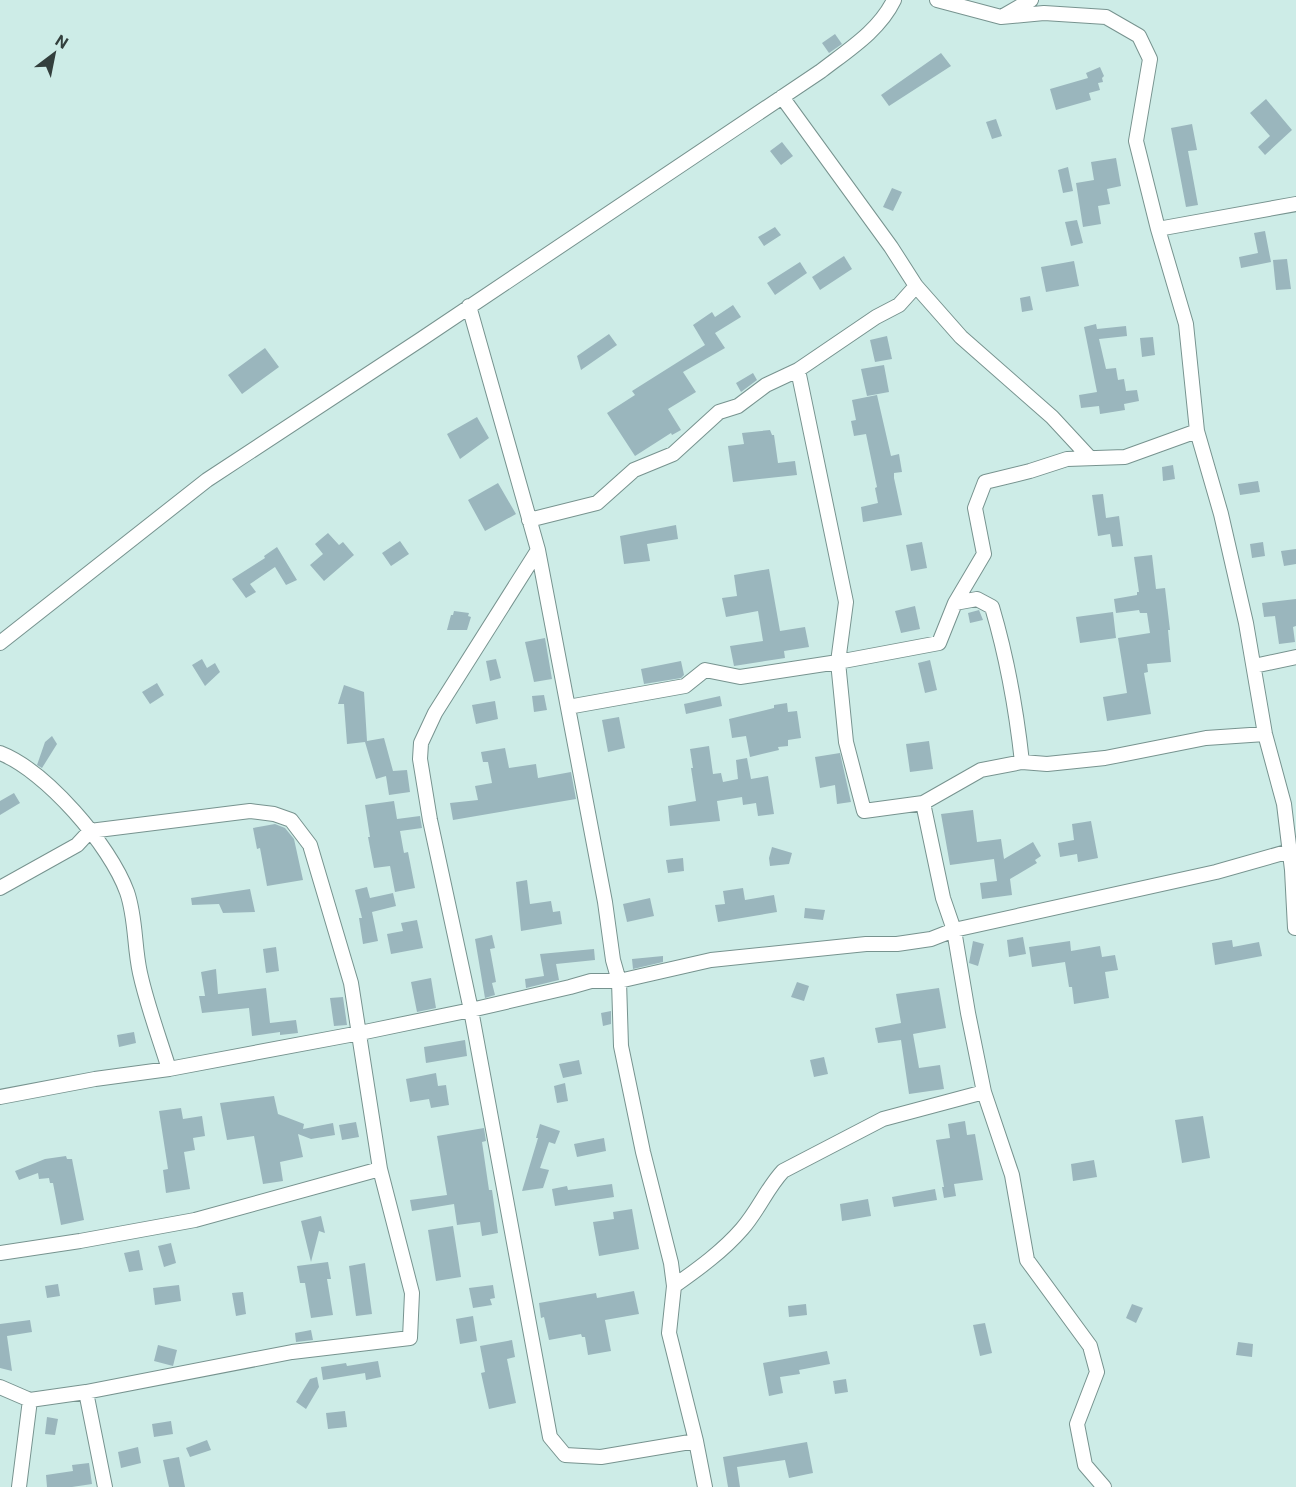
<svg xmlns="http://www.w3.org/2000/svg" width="1296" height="1487" font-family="Roboto,sans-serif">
<rect width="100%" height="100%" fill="#cdece7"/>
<path fill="#9ab6bd" d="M835,34l7,10 -13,9 -7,-10z
M941,53l10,13 -62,40 -8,-11z
M1100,67l4,9 -2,2 1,4 -5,1 2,7 -11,3 2,7 -35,10 -6,-21 38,-11 -2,-5z
M1266,99l26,31 -27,25 -7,-8 12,-11 -20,-23z
M996,119l6,17 -10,3 -6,-17z
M1192,124l5,26 -9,1 10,54 -12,2 -15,-79z
M782,142l11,14 -12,9 -11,-14z
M1116,158l5,28 -14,3 3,15 -12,2 3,18 -18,3 -7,-44 18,-3 -3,-18z
M1068,167l5,24 -10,2 -5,-23z
M892,188l10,4 -9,19 -10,-4z
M1077,220l6,23 -12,3 -6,-24z
M775,227l6,8 -17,11 -6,-9z
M1265,231l6,31 -30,6 -2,-11 19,-4 -4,-20z
M844,256l8,13 -32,21 -8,-13z
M1287,259l4,30 -15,1 -3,-30z
M1074,261l5,25 -33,6 -5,-25z
M800,262l7,11 -32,22 -8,-12z
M1030,296l3,14 -11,2 -2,-14z
M733,305l8,12 -26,16 10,15 -42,24 13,20 -28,17 13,21 -9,5 -1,-2 -36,23 -28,-43 28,-18 -3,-4 73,-46 -12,-20 19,-13 3,5z
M1096,324l1,5 29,-3 1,10 -28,3 7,30 10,-1 2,12 6,-1 2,12 11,-1 2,11 -15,3 1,6 -25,4 -1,-8 -18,2 -2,-13 18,-3 -13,-65z
M609,334l8,11 -36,25 -4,-14z
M887,336l5,23 -17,3 -5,-22z
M1153,337l2,18 -13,2 -2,-19z
M265,348l14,19 -37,27 -14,-19z
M884,365l5,27 -22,4 -6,-27z
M753,373l4,7 -16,12 -5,-9z
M877,395l14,61 8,-2 3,18 -8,1v5l8,37 -39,7 -2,-15 17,-4 -3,-15 2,-1 -11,-53 -12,2 -3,-15 5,-1 -4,-20z
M477,417l12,21 -29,21 -13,-25z
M770,430l2,5h2l4,28 17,-2 2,14 -64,7 -5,-36 16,-2 -2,-11z
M1173,465l2,14 -12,2 -1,-14z
M1258,481l2,11 -20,3 -2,-11z
M498,483l18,31 -31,17 -17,-31z
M1103,494l3,24 13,-2 4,30 -11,1 -2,-13 -12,2 -6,-41z
M676,525l2,14 -31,5 3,17 -26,3 -4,-28z
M328,533l11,12 4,-3 11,13 -30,26 -14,-16 13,-11 -8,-10z
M400,541l9,13 -18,12 -9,-13z
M922,542l5,26 -16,3 -5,-26z
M1263,542l2,14 -13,2 -2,-14z
M277,547l20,33 -11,5 -11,-18 -25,17 6,8 -10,6 -14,-19 33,-21 -1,-2z
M1296,549v15l-12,2 -3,-15z
M1152,555l4,34 9,-1 5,42h-2l3,32 -24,2 1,8 -4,1 7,41 -44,7 -4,-24 24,-4 -9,-55 32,-5 -3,-20h-7l-1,-3 -23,3 -2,-14 23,-4v-3h2l-5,-35z
M769,569l11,62 25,-4 4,20 -25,4 1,7 -51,8 -4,-20 33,-5 -5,-30 -32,6 -4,-19 15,-2 -3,-21z
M1296,599v27l-3,1 2,15 -16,2 -4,-28 -11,1 -2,-14z
M915,606l5,23 -19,4 -6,-22z
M979,610l4,10 -13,3 -2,-10z
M454,611l15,2 -1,3 3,1 -4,13h-20l4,-15h2z
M1113,612l3,26 -36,5 -4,-26z
M545,638l7,41 -18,3 -9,-40z
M202,659l5,9 8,-5 5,9 -15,14 -13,-21z
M496,659l5,19 -11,3 -4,-20z
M930,660l7,30 -12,3 -7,-30z
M681,661l3,14 -3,3 -37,6 -3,-15z
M157,683l7,12 -14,9 -8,-12z
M344,685l20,7 3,49 17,-3 9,33 14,-1 3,22 -21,3 -3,-19 -10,3 -11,-37 -18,2 -3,-40h-6z
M544,695l3,15 -13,2 -2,-16z
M720,696l2,10 -36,8 -2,-10z
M495,701l3,18 -22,5 -4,-19z
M787,703l1,9 9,-1 4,27 -13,2v6l-10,1 1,3 -29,7 -4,-21 -14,2 -3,-19 45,-11v-3z
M619,717l6,31 -17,4 -6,-32z
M52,736l5,8 -15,24 -5,-3 8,-23z
M929,741l4,28 -23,3 -4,-28z
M709,746l4,28 8,-1 2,9 15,-3 -2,-19 11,-2 4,21 17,-3 6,38 -16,2 -2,-13 -13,2 -1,-8 -25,4 3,20 -50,5 -2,-20 28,-5 -5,-33h2l-3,-19z
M505,748l4,20 27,-4 2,14 33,-6 5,27 -123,21 -3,-17 28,-3 -3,-14 17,-3 -4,-21h-5l-2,-10z
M840,753l11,49 -14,2 -2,-19 -15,3 -5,-31z
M14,793l6,10 -20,12v-14z
M394,801l3,18 23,-3 2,12 -22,3 4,22 4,-1 7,36 -20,4 -5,-26 -16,2 -6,-31h2l-5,-32z
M973,810l4,32 24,-3 3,20 29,-17 8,14 -6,4 2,3 -27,16 2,16 -30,4 -2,-16 17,-2 -3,-22 -44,6 -9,-51z
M1091,821l7,37 -20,4 -1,-8 -17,3 -2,-14 16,-3 -2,-16z
M275,824l10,4 9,11 9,41 -36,6 -7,-38 -3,1 -4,-21z
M772,847l20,6 -3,11 -19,2 -1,-8z
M683,858l1,13 -16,2 -2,-13z
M527,880l3,24 21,-3 2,11 7,-1 2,13 -41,7 -5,-49z
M367,887l3,11 23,-5 3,13 -24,6 6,29 -15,3 -4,-26h3l-7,-28z
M743,888l2,12 29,-5 3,17 -59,10 -3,-17 10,-1 -2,-13z
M250,889l5,23 -32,1 -4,-9 -27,1 -1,-7z
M650,898l4,18 -27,6 -4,-18z
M805,908l20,2 -2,10 -19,-2z
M417,920l6,28 -32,6 -4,-20 16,-3 -2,-8z
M492,935l3,13 -5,1 6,33 -4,1 3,12 -10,3 -10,-59z
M1023,937l3,17 -17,3 -2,-17z
M1232,940l1,7 26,-5 3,14 -47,9 -3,-22z
M973,941l11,3 -6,22 -9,-3z
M1070,941l1,10 29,-5 2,11 13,-2 3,15 -13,2 4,26 -35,6 -2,-17h-3l-4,-25 -33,5 -3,-20z
M276,947l3,24 -13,2 -3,-24z
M594,949l1,11 -39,4 3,16 -33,8 -1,-9 19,-3 -4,-22z
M663,956v6l-30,7 -1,-10z
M216,969l2,25 48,-6 4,35 26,-3 2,13 -18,2v-3l-28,4 -3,-28 -47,5 -3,-17h6l-4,-24z
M431,978l5,30 -19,4 -6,-30z
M797,982l12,4 -5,15 -13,-4z
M939,988l7,40 -33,6 6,34 21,-3 4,24 -35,5 -8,-54 -23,3 -3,-15 26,-5 -5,-29z
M343,997l4,28 -13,1 -4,-28z
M611,1011v13l-8,2 -2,-13z
M134,1032l2,11 -17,4 -2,-12z
M465,1040l2,16 -41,7 -2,-16z
M824,1057l4,17 -14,3 -4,-17z
M579,1060l3,14 -19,4 -4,-14z
M436,1073l2,13 8,-1 3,20 -18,3 -2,-9 -19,3 -4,-23z
M565,1083l3,18 -11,2 -3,-17z
M274,1096l4,18 26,10 -1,5 30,-6 2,12 -24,4 -13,-5 5,23 -23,5 3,19 -20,3 -9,-48 -27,4 -7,-37z
M181,1108l2,11 19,-3 3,20 -12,2 2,12 -11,2 6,37 -24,4 -3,-23 5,-1 -9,-58z
M1203,1116l7,42 -28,5 -7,-43z
M965,1121l2,14 8,-1 8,46 -29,4 2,12 -12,2 -2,-11h2l-8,-47 14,-2 -2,-14z
M356,1122l3,15 -17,3 -3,-15z
M540,1124l20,7 -5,13 -6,-2 -9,26 9,2 -6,18 -21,3 16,-53h-2z
M484,1128l2,13 -4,1 7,48h3l6,43 -16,3 -2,-14 -23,3 -3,-21 -42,7 -2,-11 37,-5 -10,-59z
M604,1138l2,13 -29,6 -3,-13z
M66,1156l1,3h5l12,61 -23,5 -8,-42h-3l-1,-5 -10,1 -1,-6 -19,7 -4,-9 30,-12z
M1094,1160l3,17 -24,4 -2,-17z
M612,1184l2,13 -59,9 -3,-17 15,-3 1,4z
M935,1189l2,11 -43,7 -2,-10z
M868,1199l3,17 -29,5 -2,-17z
M632,1209l7,40 -40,7 -6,-34 21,-3 -1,-7z
M321,1216l4,17 -6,-2 -8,31 -10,-41z
M453,1226l8,51 -25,4 -8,-51z
M171,1243l5,20 -12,4 -6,-21z
M139,1250l4,20 -14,2 -5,-19z
M328,1262l3,17h-4l6,36 -22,3 -6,-35h-5l-3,-17z
M365,1263l7,51 -16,2 -7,-50z
M58,1284l2,12 -13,2 -2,-12z
M179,1285l2,16 -26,4 -2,-17z
M493,1285l2,13 -5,1 2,6 -19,3 -4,-20z
M634,1291l5,23 -34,6 6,31 -23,4 -3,-18h-3l-1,-3 -32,6 -5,-23 -3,1 -2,-15 57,-10 1,5z
M243,1292l3,22 -10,2 -4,-23z
M806,1304l1,11 -18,2 -1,-11z
M1132,1304l11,4 -7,15 -10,-5z
M473,1316l4,25 -17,3 -4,-25z
M30,1320l2,12 -25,4 5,35 -12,-3v-44z
M985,1323l7,30 -12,3 -7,-31z
M311,1330l2,10 -17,2 -1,-9z
M512,1340l3,17 -8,2 9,44 -27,6 -8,-36 4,-1 -5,-26z
M1238,1342l15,2 -1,13 -16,-2z
M158,1345l19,5 -4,16 -19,-5z
M827,1351l3,13 -31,6 1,4 -20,3 3,16 -14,3 -6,-33z
M378,1361l3,16 -15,3 -1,-7 -42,7 -2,-13 25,-4 1,3z
M317,1377l2,10 -13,22 -10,-7 14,-23z
M846,1379l2,13 -13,2 -2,-13z
M345,1411l2,16 -19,2 -2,-16z
M47,1417l11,2 -3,16 -10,-1z
M171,1421l2,13 -19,3 -2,-13z
M207,1440l4,10 -21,7 -4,-9z
M807,1442l6,31 -24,5 -4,-18 -48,7 3,20h-12l-5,-30z
M138,1447l3,16 -20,5 -3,-16z
M179,1457l6,30h-16l-6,-27z
M89,1463l3,21 -20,3h-25l-1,-12 27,-4 -1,-6z"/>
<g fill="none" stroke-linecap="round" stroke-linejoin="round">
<defs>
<path id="minor" d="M937,0l64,17 43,-4 62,4 33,19 11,23 -14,82 22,88 28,95 11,107 24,83 25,109 19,111 19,70 8,66 3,58
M1005,15l26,-15
M782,97l109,150 25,39 45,51 91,80 38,41
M1158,229l138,-25
M798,370l48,232 -8,60 101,-19 16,-40
M529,520l68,-17 37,-33 39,-16 46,-42 19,-6 28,-21 32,-15 78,-53 23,-12 17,-19
M538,550l-103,163 -14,30 -1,16 10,61 41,190 79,427 15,18 36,2 95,-16
M0,643l207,-163 213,-140 401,-269c27,-21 58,-40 73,-71
M1254,666l42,-9
M568,707l117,-21 20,-16 35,7 98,-15 8,80 18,69 59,-8 20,95 11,32 14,83 16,79 28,83 15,85 63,86 7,26 -20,52 8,41 19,22
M0,753c46,18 110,92 127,139 9,26 7,54 13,81 7,32 19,64 29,96
M1022,762c-6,-55 -14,-101 -30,-155l-15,-8 -22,4 29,-49 -9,-46 10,-26 45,-11 37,-12 58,-2 72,-26
M923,803l58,-33 41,-8 25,2 58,-6 101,-20 59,-4
M0,888l77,-43 13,-14 160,-20 24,3 17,6 19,25 41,138 29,186 32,124 -2,45 -118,14 -206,40 -56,8 -30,-13
M0,1097l95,-18 74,-10 191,-36 111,-23 99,-23 21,-6h28l-6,-21 -8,-58 -67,-352 -69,-244
M0,1253l80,-12 115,-21 185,-51
M674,1286c24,-17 49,-35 68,-57 16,-18 25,-41 41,-58l100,-52 101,-27
M86,1392l19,95
M19,1487l11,-87
M705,1487l-9,-46 -27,-108 5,-47 -3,-23 -28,-111 -22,-106 -2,-65 92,-21 155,-16h31l34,-5 23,-9 262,-58 74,-21"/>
</defs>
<use href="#minor" stroke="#77938f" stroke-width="16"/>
<use href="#minor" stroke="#fff" stroke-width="14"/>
</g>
<g transform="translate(54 54) rotate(32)" stroke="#cdece7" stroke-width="4.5" paint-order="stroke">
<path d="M0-4.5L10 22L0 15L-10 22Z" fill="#333f3d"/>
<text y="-9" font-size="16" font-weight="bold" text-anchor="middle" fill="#333f3d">N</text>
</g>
</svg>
